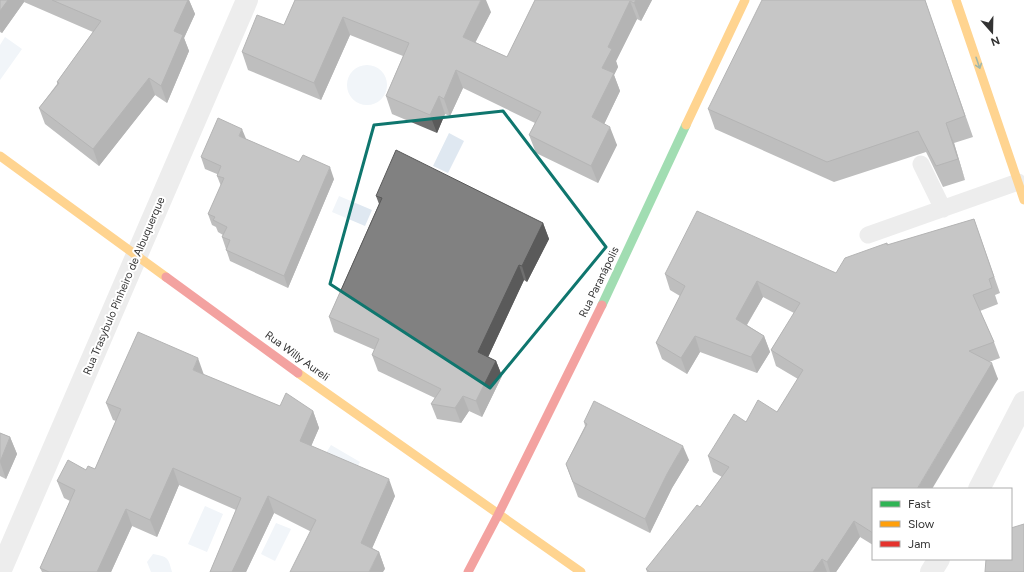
<svg xmlns="http://www.w3.org/2000/svg" width="1024" height="572" font-family="Figtree,sans-serif">
<rect width="100%" height="100%" fill="#fff"/>
<path fill="#dfe8f1" d="M5,37l17,12 -22,31v-35z
M347 85a20 20 0 1 1 40 0a20 20 0 1 1-40 0Z
M449,133l15,8 -16,32 -15,-7z
M339,196l33,14 -7,16 -33,-14z
M331,445l29,17 -7,12 -30,-16z
M205,506l18,8 -16,38 -19,-8z
M276,523l15,6 -16,32 -14,-7z
M153,554c15,3 15,3 19,18h-21l-4,-10z"/>
<g fill="none" stroke-linecap="round" stroke-linejoin="round">
<path stroke="#d7d7d7" stroke-width="17" d="M921,164l22,45
M868,235l150,-53"/>
<path stroke="#d7d7d7" stroke-width="22" d="M979,489l45,-87
M0,572l247,-572
M931,572l8,-13"/>
<path stroke="#30b455" stroke-width="9" d="M602,305l84,-180"/>
<path stroke="#ff9f0a" stroke-width="9" d="M956,0l68,200
M686,125l59,-125
M0,156l166,121
M298,373l283,199"/>
<path stroke="#e5322d" stroke-width="9" d="M166,277l132,96
M468,572l30,-57 104,-210"/>
</g>
<path fill="#6f6f6f" d="M0,0h189l6,14 -11,24 5,13 -22,52 -12,-8 -56,71 -54,-42 -6,-16 18,-24v-2l36,-50 -69,-30 -22,31 -2,-1z
M295,0l196,12 -16,30 32,15 28,-57h117l-11,21 -4,-2 -21,42 2,6 -4,8 6,16 -16,33 13,21 -19,38 -62,-30 -7,-18 6,-12 -72,-35 -13,28 -5,-2 -8,19 -45,-19 -6,-18 17,-40 -53,-21 -29,65 -73,-30 -6,-18 42,-27z
M925,0l48,137 -19,6 11,37 -22,7 -13,-27 -4,-8 -92,30 -119,-53 -7,-20z
M246,139l88,40 -46,109 -58,-27 -8,-24 1,-2 -5,-3 -2,-5 -4,-2 -4,-11 13,-28 -4,-10v-2l-12,-5 -4,-12z
M376,196l167,27 6,16 -22,43 -3,-2 -36,77 8,4 6,15 -20,41 -13,-6 -8,12 -24,-4 -6,-15 4,-6 -57,-27 -6,-16 3,-5 -41,-18 -5,-15 50,-113z
M974,219l26,74 -5,2 3,9 -18,7 14,31 6,16 -11,4 9,17 -125,110v56l-13,-8 -24,35h-189l-1,-3 54,-62 22,-30 -9,-5 -5,-16 38,-34 31,-10 21,-33 -22,-13 -5,-16 23,-37 -31,-16 -16,28 17,11 6,16 -13,21 -57,-21 -13,22 -25,-15 -6,-16 24,-47 -10,-6 -5,-16 171,-1 51,-30 1,2z
M204,375l76,31 33,5 6,17 -8,18 84,50 -23,52 7,4 6,17 -111,-56 -28,59h-36l26,-62 -57,-25 -22,52 -25,-11 -21,46h-69l-2,-4 30,-67 -6,-3 -7,-17 29,-11 9,-1 21,-48 -3,-1 -7,-17z
M584,422l105,38 -17,28 -22,45 -72,-36 -12,-33 19,-38z
M0,433l10,4 7,17 -11,25 -6,-3z"/>
<path fill="#5a5a5a" d="M8,0h16v2l-22,31 -2,-4v-18z
M188,0h1l6,14 -11,24 5,13 -22,52 -6,-17 13,-55z
M481,0h5l5,12 -22,43 -6,-18z
M636,0h16l-11,21 -7,-18z
M630,1l7,18 -21,42 2,6 -4,8 6,16 -21,44 -7,-18 10,-49 6,-21z
M343,17l7,18 -29,65 -7,-17z
M456,70l7,18 -13,28 -6,-17z
M149,78l6,17 -56,71 -6,-17z
M439,96l6,18 -8,19 -7,-18z
M946,123l8,20 11,37z
M610,127l7,18 -19,38 -7,-17z
M242,129l5,12 -8,-5z
M330,167l4,12 -46,109 -4,-12z
M543,223l6,16 -22,43 -5,-16z
M519,265l5,15 -41,88 -5,-16z
M757,281l6,16 -22,37 -5,-15z
M695,336l5,16 -13,22 -6,-16z
M764,336l6,16 -13,21 -6,-16z
M198,358l6,17 -11,-5z
M496,361l6,15 -20,41 -6,-16z
M992,363l6,16 -66,110h-15z
M463,396l6,15 -8,12 -6,-15z
M313,411l6,17 -13,30 -6,-17z
M10,437l7,17 -11,25 -6,-17z
M683,446l6,14 -17,28 -22,45 -5,-14 22,-45z
M173,468l6,17 -22,52 -7,-17z
M389,479l6,17 -28,64 -6,-17z
M268,496l6,17 -28,59h-14z
M126,509l6,17 -21,46h-14z
M854,521l6,16 -24,35h-6l-3,-10z
M379,552l6,17 -2,3h-14z
M822,559l5,13h-14z"/>
<path fill="#818181" stroke="#5a5a5a" d="M0,0h8l-8,11z
M52,0h136l-14,31 9,4 -22,51 -12,-8 -56,71 -54,-41 20,-25 -2,-1 44,-61z
M295,0h186l-18,37 44,20 28,-57h101l-2,3 -4,-2 -22,46 4,2 -10,19 12,5 -22,44 18,10 -19,39 -62,-31 12,-23 -85,-42 -12,29 -5,-3 -9,19 -44,-19 23,-53 -66,-26 -29,66 -72,-31 15,-37 27,10z
M762,0h163l40,116 -19,7 12,36 -22,7 -14,-27 -4,-8 -91,31 -119,-53z
M218,118l24,11 -3,7 60,26 4,-7 27,12 -46,109 -58,-26 4,-10 -8,-3 5,-10 -14,-7 2,-3 -7,-3 16,-36 -7,-2 4,-10 -20,-9z
M396,150l147,73 -21,43 -3,-1 -41,87 18,9 -20,40 -13,-5 -8,12 -24,-4 10,-15 -69,-34 7,-16 -50,-22 53,-119 -6,-2z
M697,211l139,62 9,-15 42,-15v2l87,-26 20,58 -5,2 3,9 -19,7 21,47 -25,9 23,12 -75,126h-44v44l-19,-12 -27,41 -5,-3 -9,13h-163l-4,-3 51,-64 3,2 29,-40 -21,-11 26,-42 12,8 12,-22 19,12 26,-42 -32,-20 29,-47 -43,-22 -21,38 28,17 -13,21 -56,-21 -14,22 -25,-15 29,-57 -20,-12z
M138,332l60,26 -5,12 87,36 6,-13 27,18 -13,30 89,38 -28,64 18,9 -10,20h-79l26,-52 -48,-24 -36,76h-22l31,-74 -68,-30 -23,52 -24,-11 -29,63h-48l-9,-4 35,-78 -18,-9 11,-21 18,10 2,-4 7,3 26,-60 -15,-6z
M594,401l89,45 -16,28 -22,45 -72,-37 -7,-18 21,-40 -3,-2z
M0,433l10,4 -10,25z
M1024,524v48h-39l1,-13h25v-31z"/>
<defs><path id="oneway-shaft" d="M-6 0H5M1.5-3L5.5 0L1.5 3" fill="none" stroke-width="1.6" stroke-linecap="round" stroke-linejoin="round"/></defs>
<use stroke="#32603f" href="#oneway-shaft" transform="translate(978 63) rotate(71)"/>
<path d="M0 0H1024V572H0ZM503,111l103,136 -116,141 -160,-104 44,-159z" fill="#fff" fill-opacity=".55" fill-rule="evenodd"/>
<path fill="none" stroke="#0f766e" stroke-width="3" stroke-linejoin="round" d="M503,111l103,136 -116,141 -160,-104 44,-159z"/>
<g text-anchor="middle" dominant-baseline="central" stroke-width="4" stroke-linejoin="round" paint-order="stroke">
<g font-size="11" fill="#333" stroke="#fff">
<text transform="translate(599 282) rotate(-64)">Rua Paranápolis</text>
<text transform="translate(124 286) rotate(-67)">Rua Trasybulo Pinheiro de Albuquerque</text>
<text transform="translate(297 356) rotate(36)">Rua Willy Aureli</text>
</g>
</g>
<rect x="872" y="488" width="140" height="72" fill="#ffffff" stroke="#adadad"/>
<rect x="880" y="501" width="20" height="6" fill="#30b455" stroke="#adadad"/>
<text x="908" y="508" font-size="12" fill="#333333">Fast</text>
<rect x="880" y="521" width="20" height="6" fill="#ff9f0a" stroke="#adadad"/>
<text x="908" y="528" font-size="12" fill="#333333">Slow</text>
<rect x="880" y="541" width="20" height="6" fill="#e5322d" stroke="#adadad"/>
<text x="908" y="548" font-size="12" fill="#333333">Jam</text>
<g transform="translate(992 32) rotate(160)" stroke="#ffffff" stroke-width="3" paint-order="stroke">
<path d="M0-3L7 15L0 10L-7 15Z" fill="#333333"/>
<text y="-6" font-size="11" font-weight="bold" text-anchor="middle" fill="#333333">N</text>
</g>
</svg>
